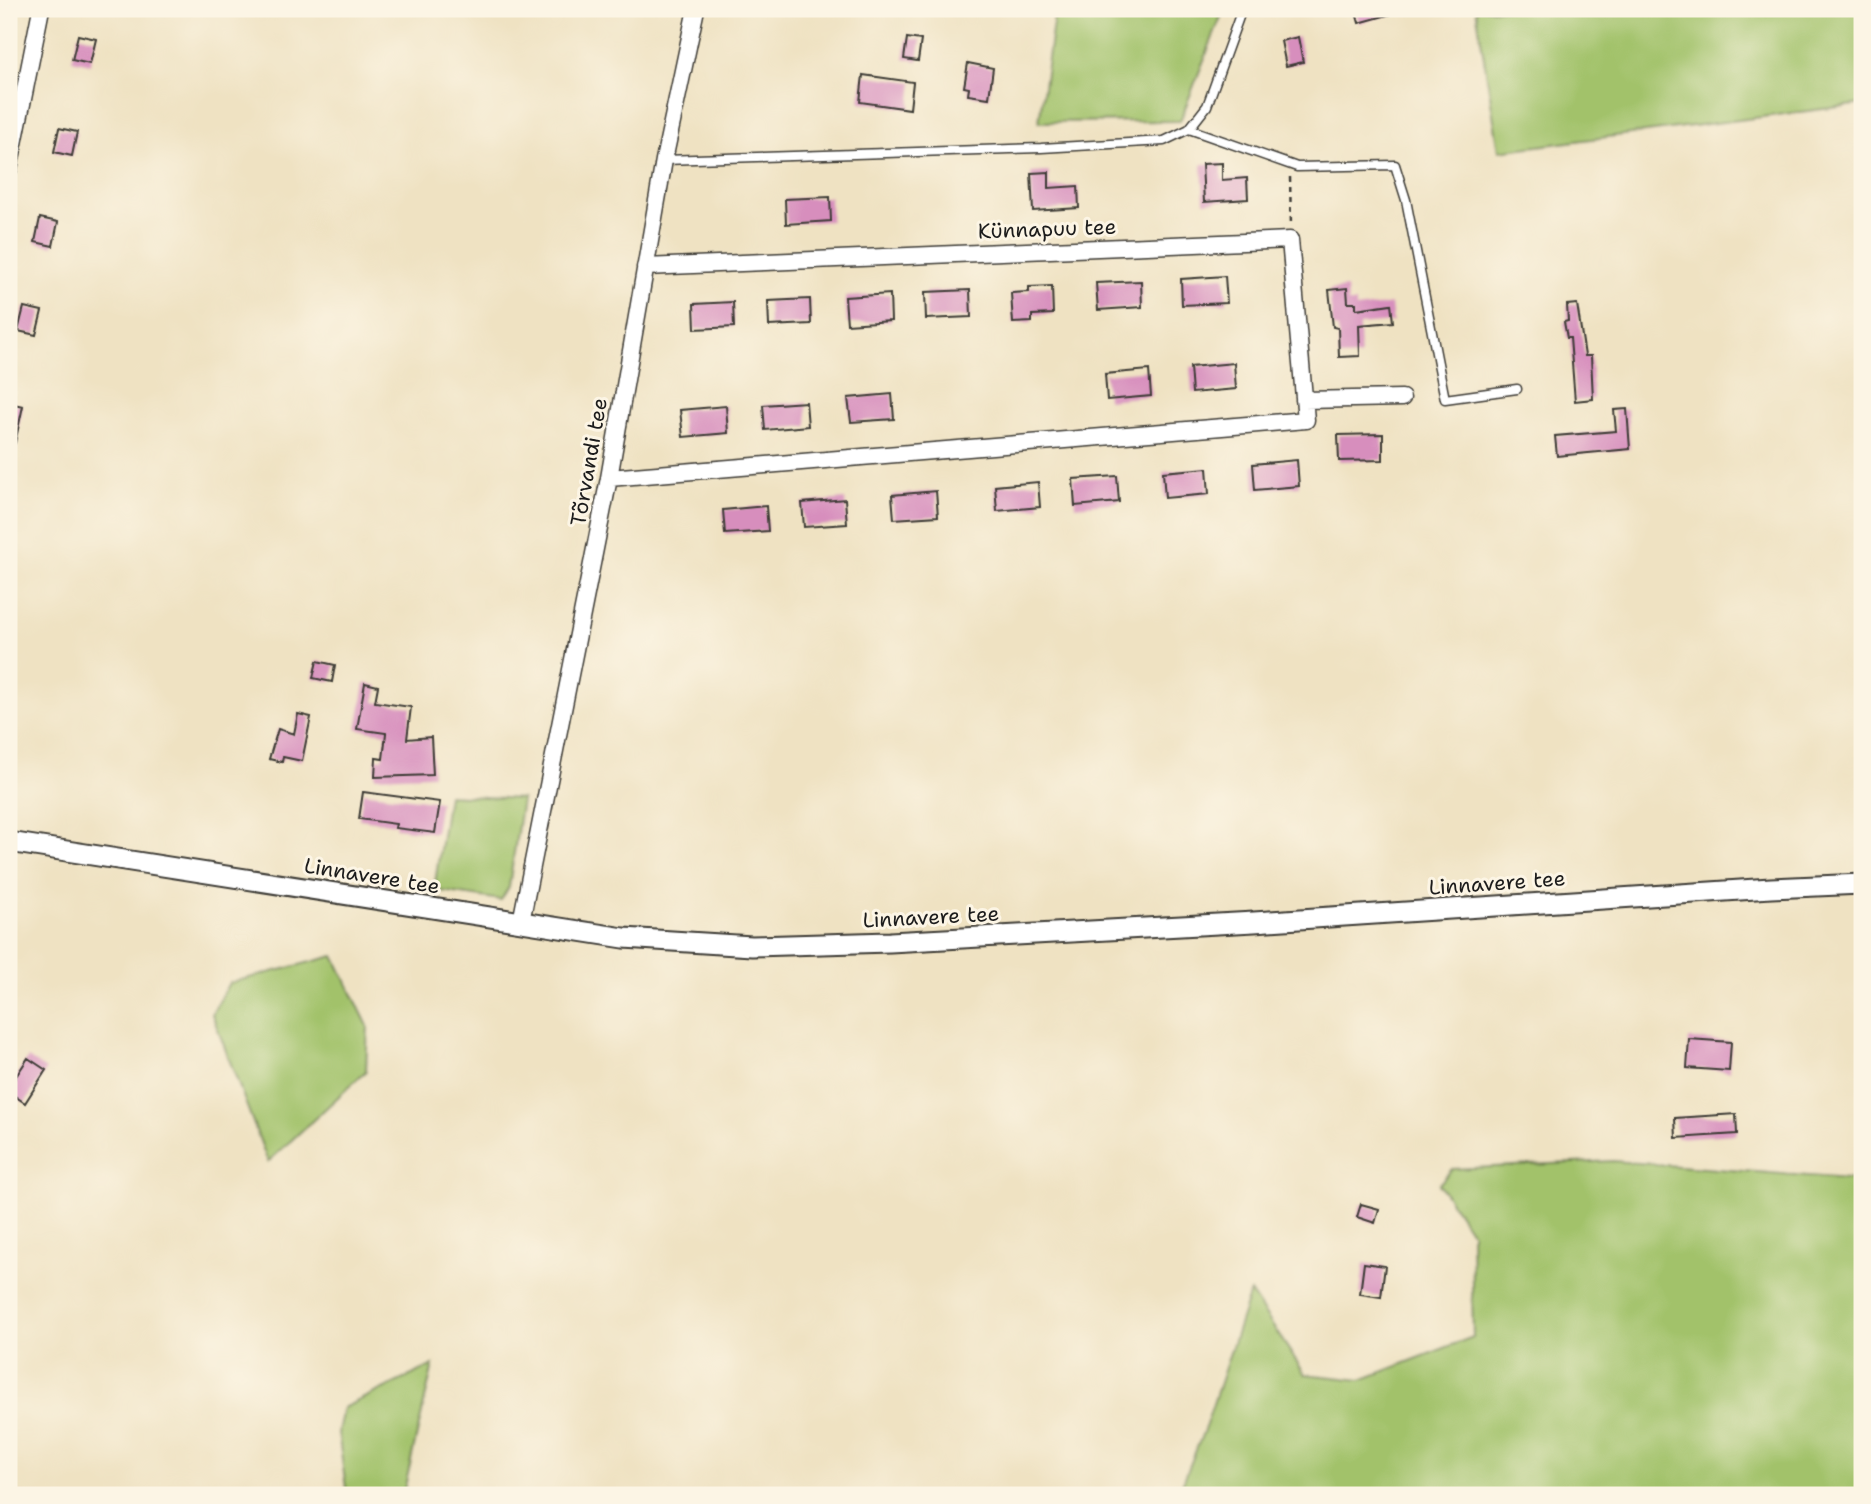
<svg xmlns="http://www.w3.org/2000/svg" width="1871" height="1504" font-family="'Shantell Sans',sans-serif">
<rect width="100%" height="100%" fill="#fcf5e5"/>
<filter id="ink" filterUnits="userSpaceOnUse"><feTurbulence type="fractalNoise" baseFrequency=".0143" numOctaves="2"/><feDisplacementMap in="SourceGraphic" scale="14" xChannelSelector="R" yChannelSelector="G"/><feConvolveMatrix kernelMatrix="1 2 1 2 8 2 1 2 1" color-interpolation-filters="sRGB"/></filter>
<filter id="wash" filterUnits="userSpaceOnUse"><feTurbulence type="fractalNoise" baseFrequency=".00686" numOctaves="4" result="noise"/><feDisplacementMap in="SourceGraphic" scale="28" xChannelSelector="R" yChannelSelector="G"/><feGaussianBlur stdDeviation="1.57" result="paint"/><feColorMatrix in="noise" values="0 0 0 0 0 0 0 0 0 0 0 0 0 0 0 0 0 1.4 0 .05"/><feComposite in="paint" operator="in"/></filter>
<g filter="url(#wash)">
<rect width="100%" height="100%" fill="#efe2c2"/>
<path fill="#a2c26b" stroke="#5f6f44" stroke-width="2" d="M1055,9h169l-44,112 -141,1z
M1476,9h386v95l-363,47z
M448,795l74,4 -13,88 -8,13 -67,-10z
M334,956l34,70 -2,45 -98,91 -56,-148 17,-31z
M1613,1161l248,19 1,-2v317h-684l28,-70 44,-133 55,82 56,6 112,-43 -2,-105 -32,-48 13,-15z
M433,1365l-30,130h-56l-9,-63 5,-24z"/>
<g id="blocks">
<path fill="#d78ebd" d="M1355,9h40v4l-36,10z
M78,35l18,4 -6,25 -18,-4z
M1298,37l5,25 -17,4 -5,-25z
M907,38l14,2 -3,21 -14,-2z
M968,63l25,5 -4,30 -21,-3 1,-7 -5,-1z
M863,75l50,7 -3,27 -50,-7z
M59,128l18,4 -5,24 -18,-4z
M1222,163v17l25,-2 1,21 -44,3 -2,-38z
M1049,172v16l29,-2 1,22 -46,3 -2,-38z
M830,197l1,24 -45,3 -1,-25z
M40,218l18,4 -5,24 -18,-4z
M1225,276l2,27 -45,2 -1,-26z
M1141,281l1,26 -44,3 -2,-27z
M1052,286l1,28 -21,1v7l-19,1 -2,-30 18,-1v-5z
M1347,288l1,15h8v6l35,-5 2,18 -34,3 1,31 -21,1 -1,-29 -5,-1 -4,-37z
M970,290l1,27 -45,2 -1,-27z
M890,294l1,27 -44,3 -2,-27z
M810,299l1,25 -42,2 -1,-25z
M733,302l1,25 -39,2 -1,-25z
M1577,304l8,52h6l2,43 -18,2 -5,-63h-3l-3,-16 4,-1 -1,-16z
M24,307l18,4 -6,24 -18,-4z
M1234,363l2,26 -44,4 -2,-26z
M1149,370l2,26 -44,4 -2,-26z
M892,394l2,25 -43,3 -3,-24z
M806,402l2,24 -43,4 -2,-25z
M9,403l14,3 -8,37 -6,-1z
M726,406l2,27 -45,4 -3,-27z
M1627,409l3,40 -73,7 -2,-20 61,-5 -2,-21z
M1383,434v26l-44,1 -1,-26z
M1297,460l2,26 -44,4 -2,-26z
M1207,468l2,26 -44,4 -2,-26z
M1117,476l2,26 -44,4 -2,-27z
M1038,482l2,25 -43,4 -2,-25z
M936,491l2,25 -44,3 -2,-24z
M845,499l2,25 -43,3 -2,-24z
M766,506l2,25 -43,3 -2,-24z
M317,661l18,4 -3,17 -19,-4z
M365,683l13,3 -3,16 36,5 -4,32 24,-2 2,38 -58,2 1,-19 7,1 3,-26 -29,-4z
M298,714l13,3 -9,44 -19,-4 -1,5 -13,-3 9,-30 16,5z
M363,792l77,10 -5,31 -40,-5 1,-4 -37,-5z
M1689,1039l42,3 -2,29 -42,-3z
M28,1058l18,12 -21,33 -16,-11v-5z
M1736,1114l1,20 -61,4 -1,-20z
M1361,1204l18,5 -4,14 -18,-6z
M1364,1263l21,3 -4,31 -21,-3z"/>
</g>
</g>
<g filter="url(#ink)">
<use href="#blocks" fill-opacity="0" stroke="#3c3a35" stroke-width="2"/>
<g fill="none" stroke-linecap="round" stroke-linejoin="round">
<defs>
<path id="service" d="M1189,129l108,38 98,-2 11,35 39,199 72,-10
M664,160l377,-12 123,-7 25,-12 18,-23 35,-97"/>
<path id="minor" d="M9,169l32,-160
M1304,400l98,-2
M609,478l697,-58 -16,-180 -645,27
M521,922l88,-444 55,-318 32,-151"/>
<path id="tertiary" d="M9,842l615,96 128,8 138,-4 364,-20 517,-34 91,-4"/>
</defs>
<use href="#service" stroke="#3c3a35" stroke-width="11"/>
<use href="#minor" stroke="#3c3a35" stroke-width="19"/>
<use href="#tertiary" stroke="#3c3a35" stroke-width="23"/>
<path stroke="#3c3a35" stroke-width="2.5" stroke-dasharray="5 5" stroke-linecap="butt" d="M1290,177l1,49"/>
<use href="#service" stroke="#fff" stroke-width="8"/>
<use href="#minor" stroke="#fff" stroke-width="16"/>
<use href="#tertiary" stroke="#fff" stroke-width="19"/>
</g>
</g>
<g text-anchor="middle" dominant-baseline="central" stroke-width="6" stroke-linejoin="round" paint-order="stroke">
<g font-size="21" fill="#1c1c1c" stroke="#fcf5e5">
<text transform="translate(1047 229) rotate(-2)">Künnapuu tee</text>
<text transform="translate(589 462) rotate(-80)">Tõrvandi tee</text>
<text transform="translate(372 876) rotate(9)">Linnavere tee</text>
<text transform="translate(1497 883) rotate(-4)">Linnavere tee</text>
<text transform="translate(931 917) rotate(-3)">Linnavere tee</text>
</g>
</g>
<rect width="1871" height="1504" fill="none" stroke="#fcf5e5" stroke-width="35"/>
</svg>
